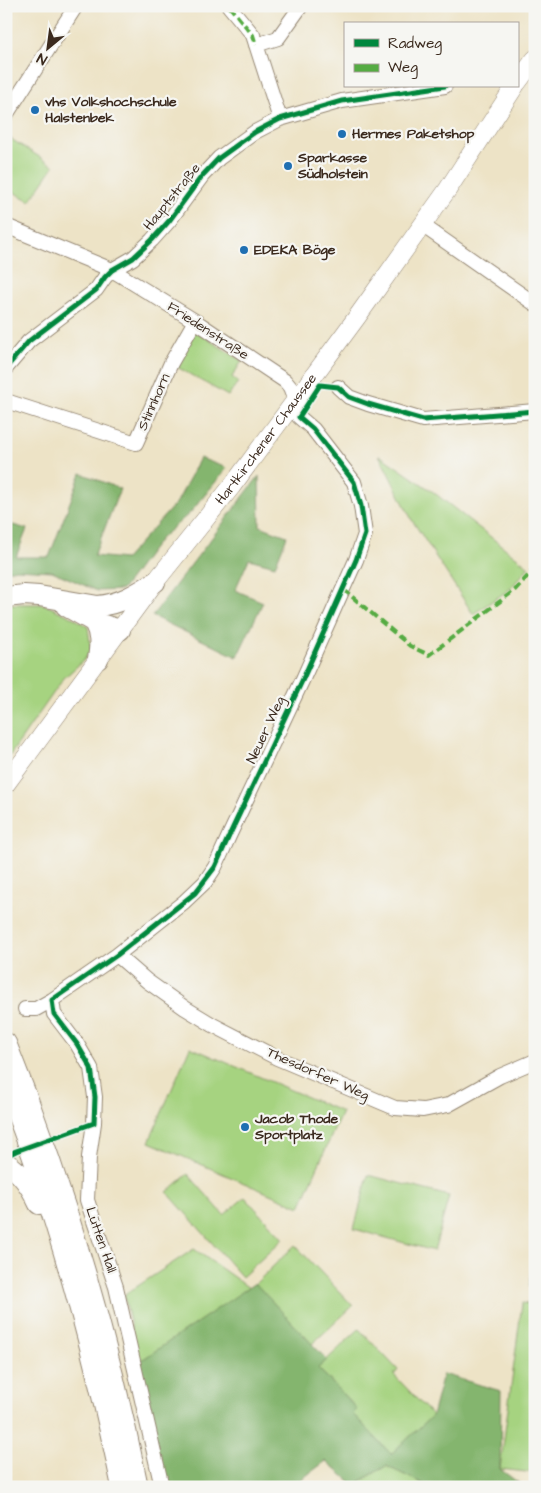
<svg xmlns="http://www.w3.org/2000/svg" width="541" height="1493" font-family="'Architects Daughter',sans-serif">
<rect width="100%" height="100%" fill="#f6f6f2"/>
<filter id="ink" filterUnits="userSpaceOnUse"><feTurbulence type="fractalNoise" baseFrequency=".02" numOctaves="2"/><feDisplacementMap in="SourceGraphic" scale="10" xChannelSelector="R" yChannelSelector="G"/><feConvolveMatrix kernelMatrix="1 2 1 2 8 2 1 2 1" color-interpolation-filters="sRGB"/></filter>
<filter id="wash" filterUnits="userSpaceOnUse"><feTurbulence type="fractalNoise" baseFrequency=".0096" numOctaves="4" result="noise"/><feDisplacementMap in="SourceGraphic" scale="20" xChannelSelector="R" yChannelSelector="G"/><feGaussianBlur stdDeviation="1.12" result="paint"/><feColorMatrix in="noise" values="0 0 0 0 0 0 0 0 0 0 0 0 0 0 0 0 0 1.4 0 .05"/><feComposite in="paint" operator="in"/></filter>
<g filter="url(#wash)">
<rect width="100%" height="100%" fill="#ede3c6"/>
<path fill="#a6d380" stroke="#707e4f" d="M6,136l48,30 -24,35 -24,-13z
M195,331l47,30 -10,16 6,5 -10,14 -51,-29z
M379,455l53,36 97,76 -19,22 -37,25 -61,-94z
M6,604h37l31,14 14,9 3,23 -7,10 -20,18 -58,83z
M190,1047l152,65 -42,95 -151,-65z
M188,1174l36,41 21,-18 38,42 -41,38 -75,-85z
M368,1175l81,21 -15,55 -80,-22z
M295,1245l58,61 -41,38 -57,-60z
M535,1246v42l-6,-1z
M194,1249l55,39 -110,74 -15,-67z
M522,1303l13,2v168l-35,-4z
M359,1329l39,41 -4,5 39,41 -42,38 -39,-40 5,-5 -39,-41z
M386,1466l44,21h-75l-1,-2z"/>
<path fill="#84b56e" stroke="#607046" d="M200,458l27,10 -36,44 -31,27 -38,51 -25,1 -45,-20 -36,-2 -10,2v-48l21,6 -11,28h33l32,-84 39,16 -26,67 31,3 52,-57z
M259,476l1,50 27,10 -12,30 -26,-7 -14,31 28,12 -26,55 -85,-41z
M255,1283l72,77 -9,8 39,41 -4,5 38,40 41,-38 11,-42 58,17 -1,78 24,18h-94l-44,-21 -32,19 -28,-24 -35,26h-126l-26,-125z"/>
</g>
<g filter="url(#ink)">
<g fill="none" stroke-linecap="round" stroke-linejoin="round">
<defs>
<path id="minor" d="M229,6l24,29 27,84
M256,45l22,-7 23,-32
M6,115l70,-109
M422,225l113,79
M6,226l106,44 83,51 90,60 5,6 5,13 4,17 14,12 41,53 7,24 4,28 -9,26 -54,121 -73,155 -14,31 -10,15 -21,20 -67,53 -65,45 -16,9h-11
M6,368l23,-27 67,-51 9,-13 7,-7 21,-12 19,-18 17,-19 33,-45 17,-18 36,-26 25,-13 62,-18 103,-15
M338,387l11,10 19,7 55,16 112,-9
M6,401l130,42 35,-80 24,-42
M117,955l30,26 38,27 28,17 64,33 118,50 28,2 25,-5 52,-29 35,-15
M52,1000l2,14 23,30 14,24 4,29 -1,26 -5,34 -2,43 29,87 46,200"/>
<g id="major">
<path d="M517,83l18,-24"/>
<path id="s1" d="M6,784l149,-202 77,-96 125,-169 91,-128 67,-103"/>
</g>
<path id="highway" d="M6,597l18,-2 15,1 59,10c22,-2 38,-12 57,-24
M66,606l28,16 26,8
M94,622c7,13 6,23 4,37
M6,1043c59,146 101,290 132,444
M6,1086c52,129 88,264 116,401
M6,1163c16,10 25,24 33,41"/>
</defs>
<use href="#minor" stroke="#948672" stroke-width="16"/>
<use href="#major" stroke="#948672" stroke-width="19"/>
<use href="#highway" stroke="#948672" stroke-width="22"/>
<use href="#minor" stroke="#fff" stroke-width="14"/>
<use href="#major" stroke="#fff" stroke-width="18"/>
<use href="#highway" stroke="#fff" stroke-width="20"/>
<path stroke="#55ab43" stroke-width="4" stroke-dasharray="8 4" stroke-linecap="butt" d="M229,6l24,29 3,10
M343,589l67,57 19,9 86,-65 20,-22"/>
<defs>
<path id="cycleway" d="M6,368l23,-27 67,-51 9,-13 7,-7 21,-12 19,-18 17,-19 33,-45 17,-18 36,-26 25,-13 62,-18 103,-15
M6,1158l2,-3 8,-4 78,-28 1,-26 -4,-29 -14,-24 -23,-30 -2,-14 65,-45 78,-62 20,-26 14,-31 73,-155 54,-121 9,-26 -4,-28 -7,-24 -41,-53 -14,-12 21,-32 18,2 11,10 19,7 55,16 112,-9"/>
</defs>
<use href="#cycleway" stroke="#f6f6f2" stroke-width="8"/>
<use href="#cycleway" stroke="#00873e" stroke-width="5"/>
</g>
</g>
<g fill="#1f6fb2" stroke="#f6f6f2" stroke-width="2">
<circle cx="35" cy="110" r="5"/>
<circle cx="342" cy="134" r="5"/>
<circle cx="288" cy="166" r="5"/>
<circle cx="244" cy="250" r="5"/>
<circle cx="245" cy="1127" r="5"/>
</g>
<g text-anchor="middle" dominant-baseline="central" stroke-width="4.5" stroke-linejoin="round" paint-order="stroke">
<g font-size="14" font-weight="bold" fill="#3b2a1e" stroke="#f6f6f2" text-anchor="start">
<text x="45" y="102">vhs Volkshochschule<tspan x="45" dy="16">Halstenbek</tspan></text>
<text x="352" y="134">Hermes Paketshop</text>
<text x="298" y="158">Sparkasse<tspan x="298" dy="16">Südholstein</tspan></text>
<text x="254" y="250">EDEKA Böge</text>
<text x="255" y="1119">Jacob Thode<tspan x="255" dy="16">Sportplatz</tspan></text>
</g>
<g font-size="14" fill="#3b2a1e" stroke="#f6f6f2">
<text transform="translate(172 197) rotate(-51)">Hauptstraße</text>
<text transform="translate(208 331) rotate(33)">Friedenstraße</text>
<text transform="translate(154 402) rotate(-66)">Stinnhorn</text>
<text stroke="none"><textPath href="#s1" startOffset="432">Hartkirchener Chaussee</textPath></text>
<text transform="translate(266 730) rotate(-65)">Neuer Weg</text>
<text transform="translate(318 1074) rotate(24)">Thesdorfer Weg</text>
<text transform="translate(101 1240) rotate(71)">Lütten Hall</text>
</g>
</g>
<rect width="541" height="1493" fill="none" stroke="#f6f6f2" stroke-width="25"/>
<rect x="344" y="22" width="175" height="65" fill="#f6f6f2" stroke="#aba49d"/>
<rect x="354" y="39" width="25" height="8" fill="#00873e" stroke="#aba49d"/>
<text x="388" y="48" font-size="15" fill="#3b2a1e">Radweg</text>
<rect x="354" y="64" width="25" height="8" fill="#55ab43" stroke="#aba49d"/>
<text x="388" y="72" font-size="15" fill="#3b2a1e">Weg</text>
<g transform="translate(48 48) rotate(209)" stroke="#f6f6f2" stroke-width="4" paint-order="stroke">
<path d="M0-4L9 19L0 12L-9 19Z" fill="#3b2a1e"/>
<text y="-8" font-size="14" font-weight="bold" text-anchor="middle" fill="#3b2a1e">N</text>
</g>
</svg>
